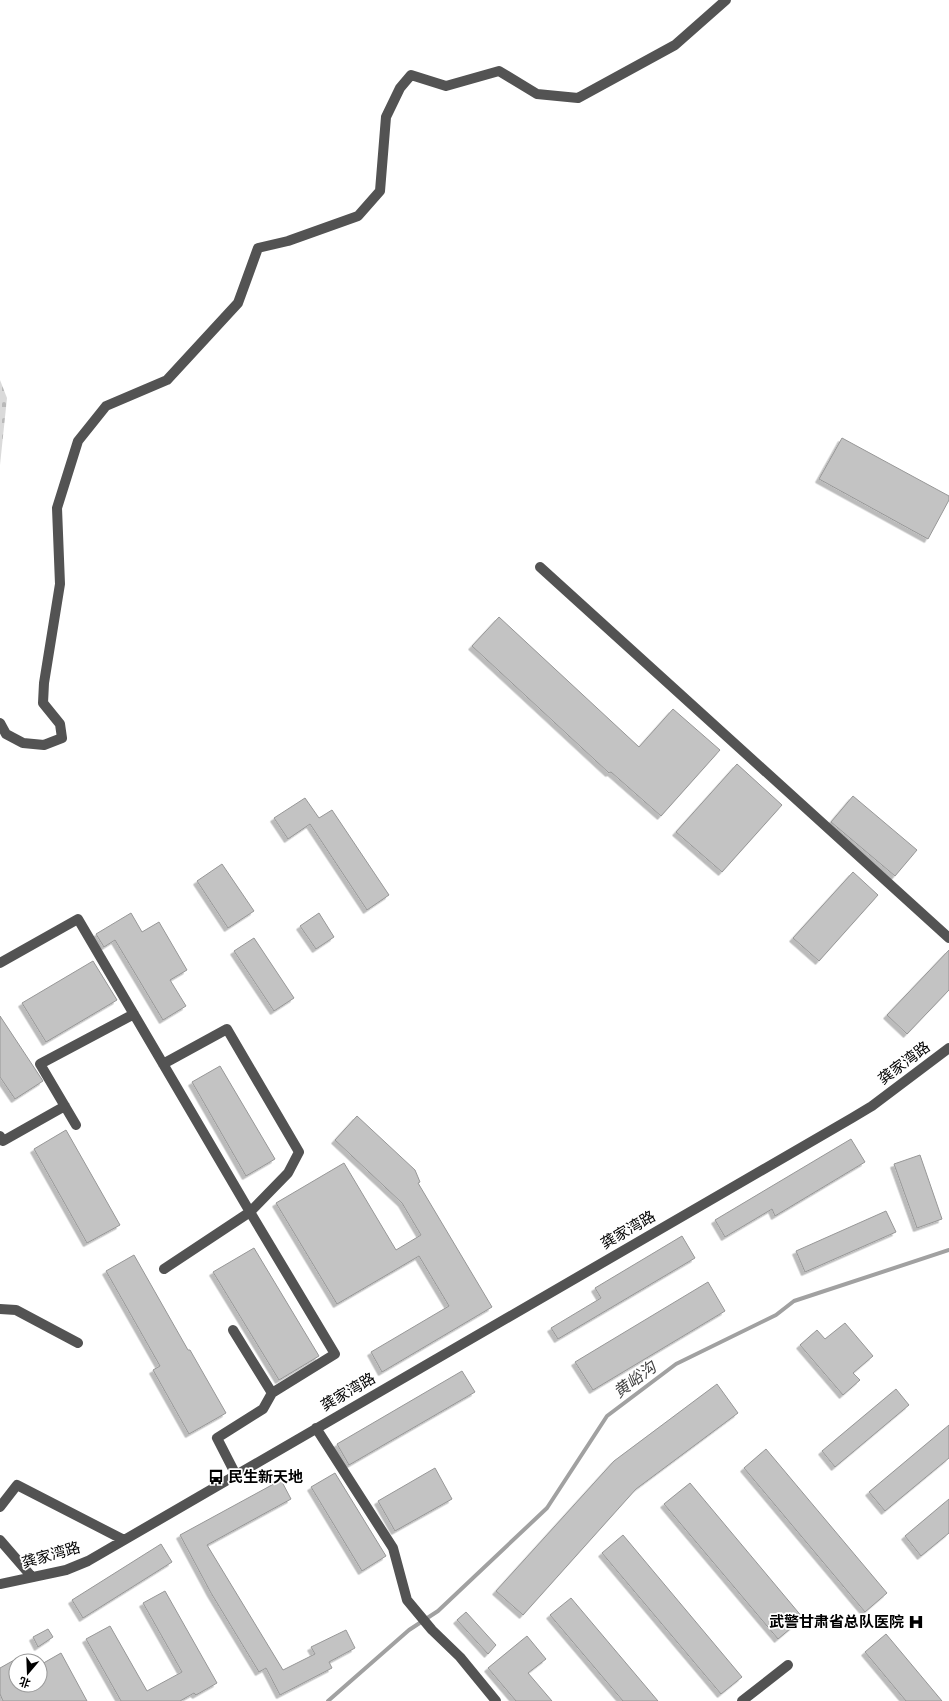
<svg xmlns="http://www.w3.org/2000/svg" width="949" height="1701" font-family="Signika,'Noto Sans SC',sans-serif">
<defs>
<pattern id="cemetery-stones" width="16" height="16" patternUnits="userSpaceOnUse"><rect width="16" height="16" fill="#dadada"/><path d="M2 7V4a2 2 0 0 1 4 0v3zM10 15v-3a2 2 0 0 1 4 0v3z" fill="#b9b9b9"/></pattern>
<filter id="shadow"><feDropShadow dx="-3.5" dy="3.5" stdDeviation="0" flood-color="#0004"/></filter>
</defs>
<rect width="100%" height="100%" fill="#fff"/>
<path fill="url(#cemetery-stones)" d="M0,380l7,18 -7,67z"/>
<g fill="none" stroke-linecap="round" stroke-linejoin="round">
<path stroke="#a1a1a1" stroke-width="4" d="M328,1701l81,-71 29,-19 109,-103 60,-92 69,-52 100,-49 18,-14 155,-51"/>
</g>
<path fill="#c3c3c3" stroke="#979797" filter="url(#shadow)" d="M842,438l107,58v4l-21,39 -109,-60z
M499,617l140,130 34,-38 47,41 -59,66 -50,-44 -2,1 -137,-127z
M737,764l45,41 -60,67 -46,-40z
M853,796l64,54 -22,26 -64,-54z
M305,798l14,20 13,-8 57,85 -22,15 -57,-86 -22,15 -14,-21z
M222,864l32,47 -26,17 -31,-47z
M853,872l25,23 -59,66 -26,-23z
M131,913l11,19 17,-10 28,48 -17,10 16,26 -23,14 -48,-80 -11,7 -8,-13z
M319,913l15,24 -18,12 -16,-23z
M254,938l40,60 -20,13 -40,-60z
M949,950v40l-42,44 -20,-19z
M93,961l24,39 -71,42 -24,-39z
M0,1016l43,65 -28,18 -15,-22z
M220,1066l55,93 -29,17 -54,-94z
M357,1116l58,54 5,12 -2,1 74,124 -110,65 -11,-20 78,-46 -30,-50 -82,48 -61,-101 68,-40 52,87 25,-15 -19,-32 -67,-63z
M66,1130l54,95 -33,18 -53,-94z
M851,1139l14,23 -90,54 -3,-7 -47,28 -10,-17z
M920,1155l22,64 -25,9 -23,-64z
M886,1211l10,21 -91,40 -9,-21z
M682,1236l13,22 -137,81 -7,-11 50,-30 -6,-10z
M254,1248l65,108 -40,24 -66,-108z
M134,1255l54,95h2l36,63 -37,21 -36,-64 7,-4 -54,-95z
M708,1282l17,29 -132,79 -18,-28z
M845,1323l28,33 -20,17 7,7 -17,15 -43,-50 17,-15 8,9z
M462,1371l13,21 -126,73 -12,-21z
M717,1384l21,29 -102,76 -113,126 -27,-24 118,-130z
M896,1389l13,16 -74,62 -13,-16z
M949,1425v33l-64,53 -16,-19z
M766,1449l121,144 -22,19 -121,-144z
M435,1468l17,31 -57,32 -17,-30z
M335,1473l51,83 -24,15 -51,-84z
M281,1480l10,19 -84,46 76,125 32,-16 -4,-7 35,-17 9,18 -26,14 3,6 -52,27 -14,-27 -7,4 -48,-79 -31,-58z
M690,1483l113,135 -25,21 -114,-135z
M949,1499v34l-28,23 -16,-20z
M623,1535l119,142 -21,17 -119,-141z
M161,1544l11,18 -89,56 -11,-18z
M165,1591l52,92 -21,12 -2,-2 -14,8h-59l-35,-62 24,-13 37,65 35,-19 -39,-69z
M571,1598l87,103h-35l-73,-86z
M466,1612l30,33 -8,9 -31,-34z
M48,1629l5,8 -15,10 -5,-10z
M886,1634l56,67h-36l-41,-49z
M527,1636l19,23 -18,14 24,28h-36l-28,-33z
M61,1653l26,48h-84l-3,-7v-26l16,-9v26h24v-20z"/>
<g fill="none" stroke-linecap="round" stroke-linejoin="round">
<path stroke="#535353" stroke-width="10" d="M540,567l409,371
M0,723l6,11 17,9 21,2 18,-7 -2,-14 -17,-21 1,-20 16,-99 -3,-76 21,-67 28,-35 61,-26 71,-77 20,-55 30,-7 70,-25 22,-25 6,-74 14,-29 11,-13 35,11 53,-15 38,23 41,4 97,-53 51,-45
M0,963l78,-44 172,293 85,142 -63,39
M163,1064l64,-35 72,123 -11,21 -38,39 -86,57
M76,1125l-36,-61 94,-50
M0,1136l3,5 62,-35
M0,1309l16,1 62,33
M233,1330l39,63 -9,16 -46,29 19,37
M316,1428l77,120 14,52 25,30 28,27 36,44
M0,1507l17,-22 107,55
M0,1540l32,37
M0,1584l66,-14 22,-9 764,-443 20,-12 77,-58
M742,1701l46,-36"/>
</g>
<defs>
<symbol id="bus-bare" viewBox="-9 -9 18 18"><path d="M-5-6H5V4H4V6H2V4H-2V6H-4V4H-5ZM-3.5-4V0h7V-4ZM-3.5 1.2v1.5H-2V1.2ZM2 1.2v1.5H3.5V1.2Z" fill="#000" stroke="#fff" stroke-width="2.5" paint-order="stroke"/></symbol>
<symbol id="hospital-bare" viewBox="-9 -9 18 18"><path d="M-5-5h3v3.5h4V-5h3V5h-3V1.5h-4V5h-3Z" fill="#000" stroke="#fff" stroke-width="2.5" paint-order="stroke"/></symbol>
</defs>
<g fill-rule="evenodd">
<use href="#bus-bare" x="205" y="1466" width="22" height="22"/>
<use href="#hospital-bare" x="905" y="1611" width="22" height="22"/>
</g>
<g text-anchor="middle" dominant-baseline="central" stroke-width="3.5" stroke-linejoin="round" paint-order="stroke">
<g font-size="15" fill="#000" stroke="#fff">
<text transform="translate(904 1063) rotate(-37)">龚家湾路</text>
<text transform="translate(628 1230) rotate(-30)">龚家湾路</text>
<text transform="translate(348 1392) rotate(-30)">龚家湾路</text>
<text transform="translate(51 1555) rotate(-16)">龚家湾路</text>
</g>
<g font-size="15" font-weight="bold" fill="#000" stroke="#fff" text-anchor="start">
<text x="228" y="1477">民生新天地</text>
<text x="904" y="1622" text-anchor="end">武警甘肃省总队医院</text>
</g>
<g font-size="16" font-style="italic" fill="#424242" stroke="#fff">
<text transform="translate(635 1380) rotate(-37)">黄峪沟</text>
</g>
</g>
<g transform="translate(28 1673) rotate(199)"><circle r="19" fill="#ffffff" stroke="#999999"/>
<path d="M0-3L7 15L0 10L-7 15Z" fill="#000000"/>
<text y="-6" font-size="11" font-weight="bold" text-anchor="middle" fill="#000000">北</text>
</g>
</svg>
